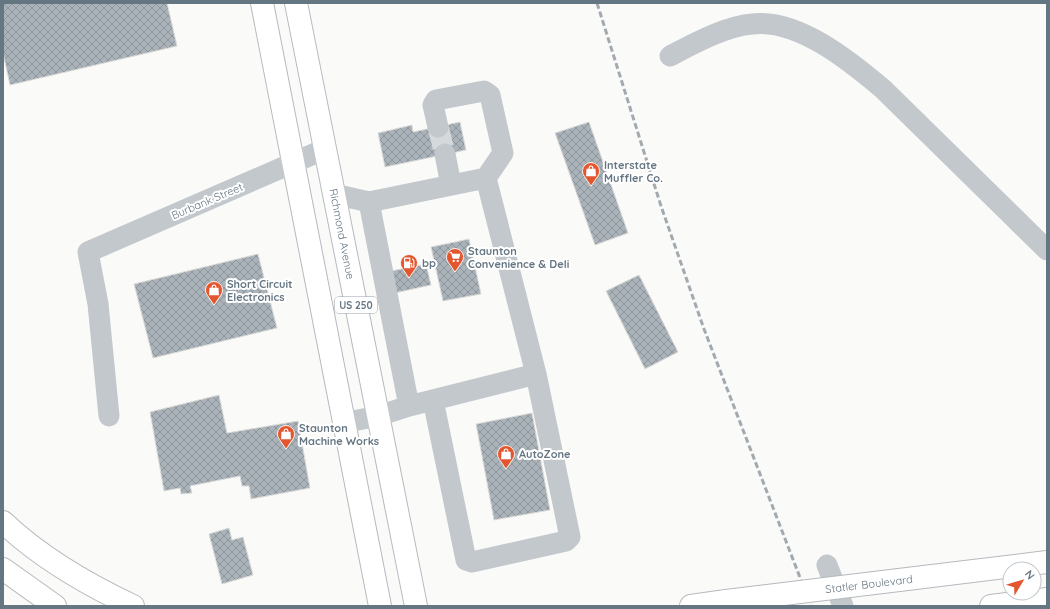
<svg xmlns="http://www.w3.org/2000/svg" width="1050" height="609" font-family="Quicksand,sans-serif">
<defs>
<pattern id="building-cross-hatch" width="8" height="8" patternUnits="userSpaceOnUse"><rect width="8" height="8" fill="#aab3b9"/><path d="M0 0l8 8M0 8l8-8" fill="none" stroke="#8e969c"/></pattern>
</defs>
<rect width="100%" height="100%" fill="#fafaf8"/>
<path fill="url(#building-cross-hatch)" stroke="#dcdcda" d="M3,3h164l10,43 -167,39 -7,-32z
M460,122l6,28 -81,17 -7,-34 34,-8 1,7z
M589,122l39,111 -33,12 -40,-112z
M469,239l12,55 -38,7 -12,-54z
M258,254l19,74 -124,30 -19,-74z
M426,264l5,21 -41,9 -4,-22z
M639,275l39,77 -33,17 -39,-78z
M219,395l8,38 71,-12 12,67 -59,11 -2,-13h-7l-2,-10 -50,10 2,7 -11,1 -1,-6 -16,3 -14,-79z
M532,413l18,97 -56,10 -18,-96z
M229,528l3,12 11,-3 10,38 -31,9 -13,-50z"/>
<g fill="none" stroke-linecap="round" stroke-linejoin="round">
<path stroke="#d5d9db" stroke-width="21" stroke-dasharray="21 10" stroke-linecap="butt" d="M438,127l7,27"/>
<defs>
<path id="major" d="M262,3l118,603
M296,3l120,603
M3,522c38,36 83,62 130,84
M3,569l52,37
M899,580l148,-18
M691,606l35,-5
M991,606l56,-7"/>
</defs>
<use href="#major" stroke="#b5babe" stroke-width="24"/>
<path stroke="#c3c8cc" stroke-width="21" d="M670,56c23,-12 56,-30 82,-32 45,-6 98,37 131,65l164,161
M438,127l-5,-22 3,-5 48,-9 6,4 13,58 -17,25
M445,154l6,31
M334,194l35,8
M409,406l-40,-204 117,-24 50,196
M109,416l-11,-112 -10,-52 237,-103
M343,423l35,-7 31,-10 127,-32 34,163 -4,4 -94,21 -6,-2 -33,-160
M827,565l16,41"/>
<use href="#major" stroke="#fff" stroke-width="22"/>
<path stroke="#a2aab0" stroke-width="3" stroke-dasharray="6 3" stroke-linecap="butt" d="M597,3l64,203 43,123 107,277"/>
<defs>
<path id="major-bridge" d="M726,601l173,-21"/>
</defs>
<use href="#major-bridge" stroke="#b5babe" stroke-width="24" stroke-linecap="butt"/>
<use href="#major-bridge" stroke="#fff" stroke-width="22"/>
</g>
<defs>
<symbol id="shop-pin" viewBox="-11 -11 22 30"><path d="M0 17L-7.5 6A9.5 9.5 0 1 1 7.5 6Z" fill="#e4572e" stroke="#fff"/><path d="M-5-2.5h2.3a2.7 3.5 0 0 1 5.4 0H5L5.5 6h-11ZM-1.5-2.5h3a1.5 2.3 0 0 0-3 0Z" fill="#fff"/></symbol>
<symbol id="supermarket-pin" viewBox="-11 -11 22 30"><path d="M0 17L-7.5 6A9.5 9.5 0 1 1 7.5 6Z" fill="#e4572e" stroke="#fff"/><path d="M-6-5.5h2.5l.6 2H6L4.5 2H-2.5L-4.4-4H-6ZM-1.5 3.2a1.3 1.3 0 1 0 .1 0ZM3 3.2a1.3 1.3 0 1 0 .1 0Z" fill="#fff"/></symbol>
<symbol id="fuel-pin" viewBox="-11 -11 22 30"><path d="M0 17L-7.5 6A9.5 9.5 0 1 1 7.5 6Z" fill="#e4572e" stroke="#fff"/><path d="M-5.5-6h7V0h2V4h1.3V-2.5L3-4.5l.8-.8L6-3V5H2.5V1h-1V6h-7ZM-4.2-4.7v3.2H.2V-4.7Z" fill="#fff"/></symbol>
</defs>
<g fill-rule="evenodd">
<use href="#shop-pin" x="581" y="161" width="20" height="27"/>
<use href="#supermarket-pin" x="445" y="247" width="20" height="27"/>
<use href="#fuel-pin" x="399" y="253" width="20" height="27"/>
<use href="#shop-pin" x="204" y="280" width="20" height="27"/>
<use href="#shop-pin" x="276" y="424" width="20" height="27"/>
<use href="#shop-pin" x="496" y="444" width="20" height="27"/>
</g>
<g text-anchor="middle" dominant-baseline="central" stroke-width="4" stroke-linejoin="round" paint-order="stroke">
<rect fill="#fff" stroke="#939fa8" stroke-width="1" x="335" y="297" width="42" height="16" rx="3"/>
<g font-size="10" font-weight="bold" fill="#657683">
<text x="356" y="305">US 250</text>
</g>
<g font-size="11" font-weight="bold" fill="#657683" stroke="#fff" text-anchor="start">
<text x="604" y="165">Interstate<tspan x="604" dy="13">Muffler Co.</tspan></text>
<text x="468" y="251">Staunton<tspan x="468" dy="13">Convenience &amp; Deli</tspan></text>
<text x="422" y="263">bp</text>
<text x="227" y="284">Short Circuit<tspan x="227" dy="13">Electronics</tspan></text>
<text x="299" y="428">Staunton<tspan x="299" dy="13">Machine Works</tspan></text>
<text x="519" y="454">AutoZone</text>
</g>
<g font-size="11" fill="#657683" stroke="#fff">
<text transform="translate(207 201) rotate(-23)">Burbank Street</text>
<text transform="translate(342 234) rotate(79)">Richmond Avenue</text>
<text transform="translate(869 584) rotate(-7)">Statler Boulevard</text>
</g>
</g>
<rect width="1050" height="609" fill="none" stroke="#657683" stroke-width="8"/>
<g transform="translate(1022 581) rotate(52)"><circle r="19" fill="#ffffff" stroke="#c1c8cd"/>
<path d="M0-3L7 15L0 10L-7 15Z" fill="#e4572e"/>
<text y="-6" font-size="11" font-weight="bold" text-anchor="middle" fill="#657683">N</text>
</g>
</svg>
